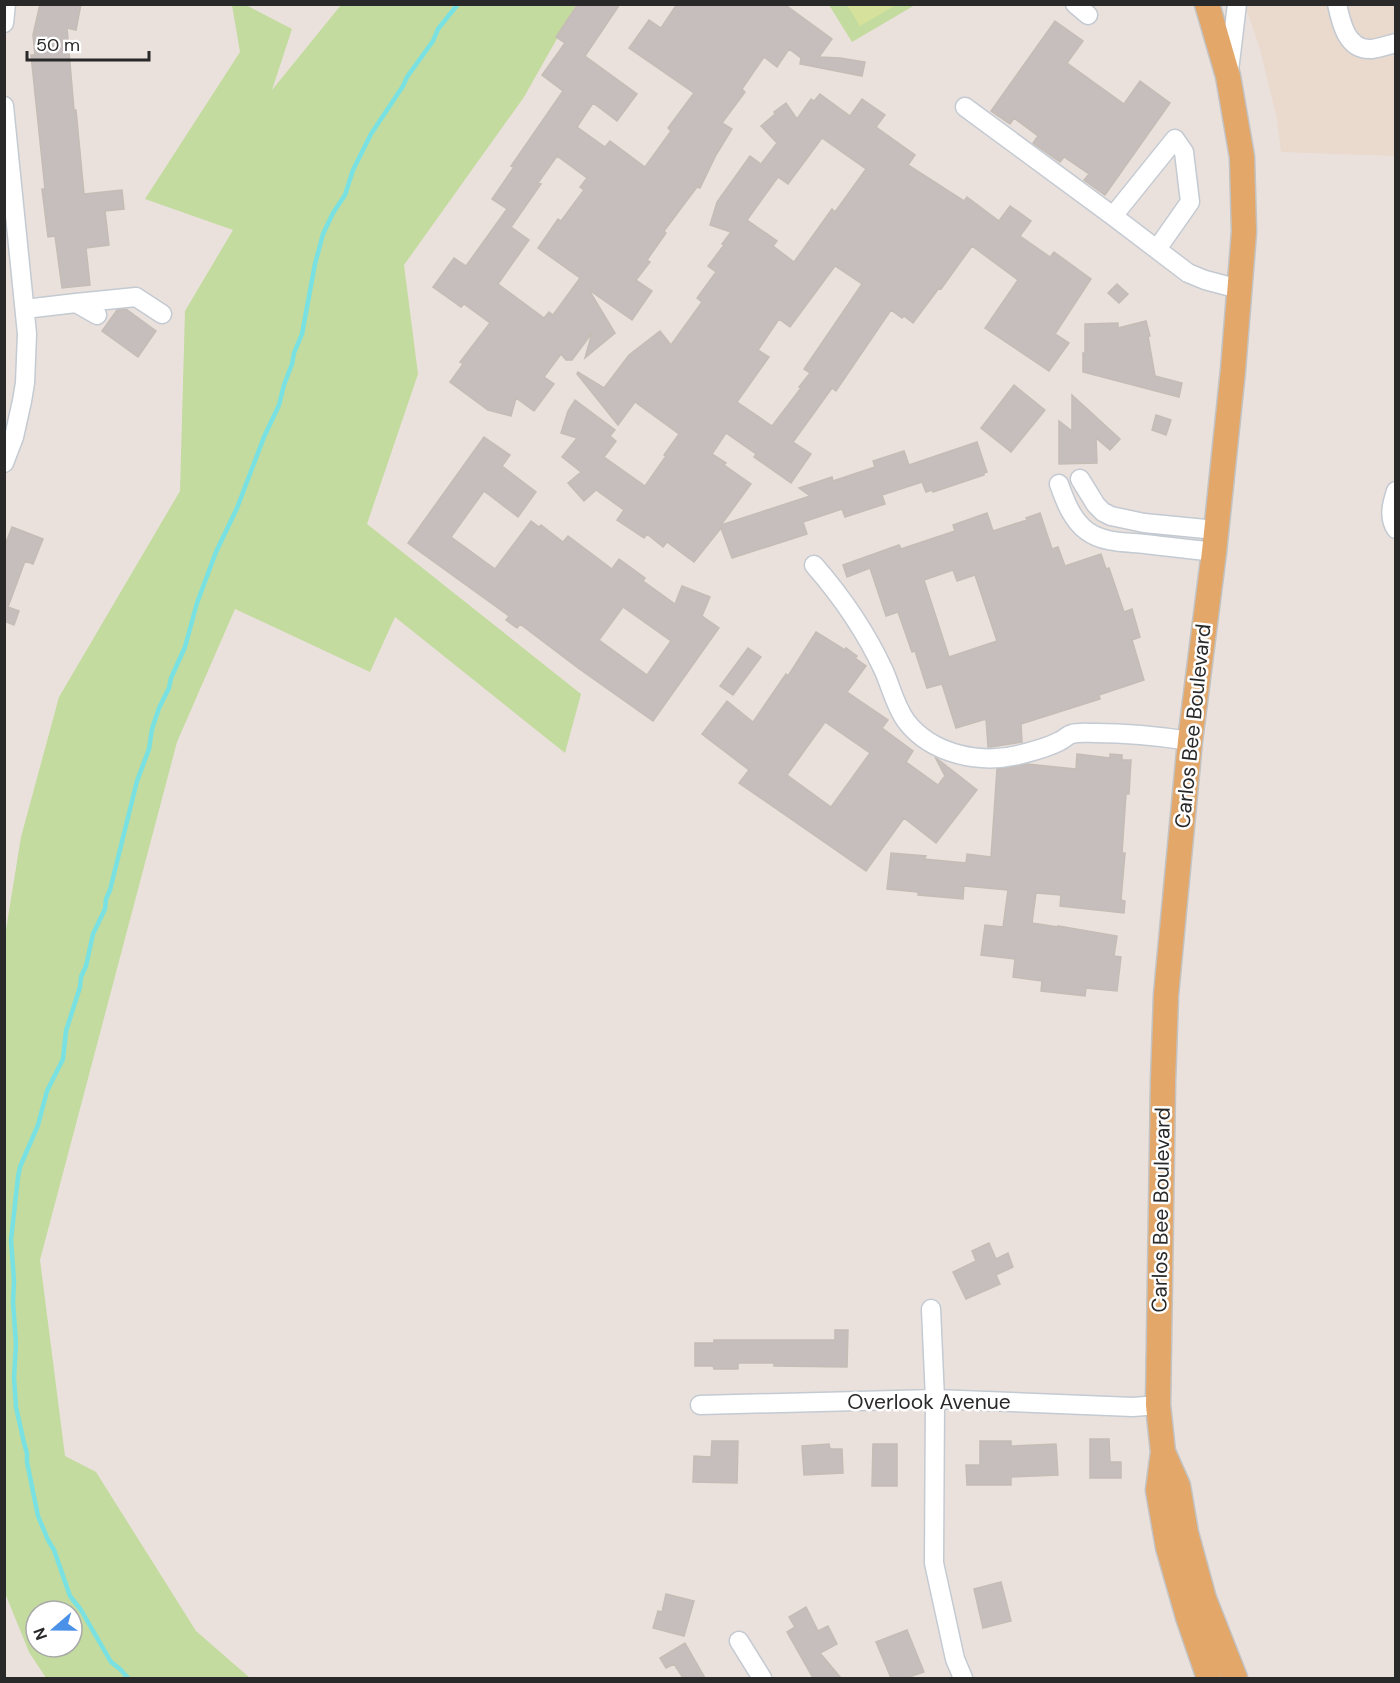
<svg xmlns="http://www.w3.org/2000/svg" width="1400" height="1683" font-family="'DM Sans',sans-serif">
<rect width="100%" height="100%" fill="#eae1dc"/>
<path fill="#ead9cd" d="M1245,5h150v151l-114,-4 -4,-33 -17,-70z"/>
<path fill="#c3db9e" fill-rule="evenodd" d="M232,5h14l46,24 -20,61 69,-85h235l-52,92 -120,168 14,109 -51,150 214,170 -16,59 -170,-136 -25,55 -135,-63 -58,133 -137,518 25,196 31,16 100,159 54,47h-204l-17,-26 -24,-59 -1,-651 17,-105 38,-140 121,-206 5,-180 48,-81 -88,-31 95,-147zM36,1611h36v36h-36z
M829,5h86l-63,37z"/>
<path fill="#d6e29b" d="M847,5h49l-36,21z"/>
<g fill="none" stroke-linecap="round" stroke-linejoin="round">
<path stroke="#79e1e2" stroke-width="4.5" d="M128,1678l-8,-9 -9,-7 -30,-52 -11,-14 -16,-46 -6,-10 -10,-24 -11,-54v-9l-3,-10 -8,-36 -2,-29 2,-34 -3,-42 1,-21 -3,-41 7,-63 2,-10 18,-42 9,-34 16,-32 3,-28 14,-44 1,-10 5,-11 7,-32 12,-25 1,-10 4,-9 27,-109 12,-32 3,-20 7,-21 10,-20 2,-10 14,-31 12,-44 19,-51 21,-44 27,-71 15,-32 5,-20 8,-21 2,-11 8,-19 13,-70 8,-30 10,-21 12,-18 8,-25 18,-36 32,-48 4,-9 26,-36 5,-12 20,-25"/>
</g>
<path fill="#c5bebc" stroke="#c5bcb6" stroke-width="1.5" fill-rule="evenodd" d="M40,4h41l-5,26 -9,-2 7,82h2l8,84 38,-4 2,19 -19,2 4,34 -23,3 4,37 -28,3 -7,-52 -7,1 -6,-48h3l-14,-134h4l-2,-20z
M578,4h42l-35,52 52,38 -20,27 -24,-18 -16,24 28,20 5,-6 35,26 26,-36 -3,-3 26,-35 -65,-45 20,-28 12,8 16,-24h107l48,35 -13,18 21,1 25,4 -3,14 -62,-12 1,-6 -12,-9 -12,18 -13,-10 -22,32 3,3 -23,31 10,6 -16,26 -16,33 -3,-1 -33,44 2,2 -19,27 3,2 -14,18 16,11 -20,29 -43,-30 26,43 -30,25 7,-25 -20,27h-6l-5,-6 -17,23 10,7 -20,27 -18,-13 -5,18 -23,-6 -38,-28 13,-18 -3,-2 30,-39 -26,-19 -3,3 -28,-20 21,-29 12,8 41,-57 -15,-10 22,-32 -3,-1 52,-75 -21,-16 23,-32 -9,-6zM557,156l30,22 -7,9 4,3 -23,31 -3,-2 -20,29 42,30 -27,37 -4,-3 -5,6 -46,-34 31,-44 -18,-13 30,-43 -3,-1z
M1055,21l28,20 -16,22 57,41 16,-23 30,22 -65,92 -21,-15 5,-6 -25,-17 -4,5 -27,-19 5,-7 -24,-18 -4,6 -19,-13z
M820,94l30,22 12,-17 23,16 -9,12 39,28 -7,10 56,36 3,-4 32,24 11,-15 21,15 -11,15 30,21 4,-5 37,27 -36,55 14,9 -20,28 -64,-43 33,-48 -46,-34 -31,43 -2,-1 -26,35 -9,-7 -2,2 -11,-8 -55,81 -4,-3 -39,54 18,12 -20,29 -37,-26 2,-3 -30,-21 -14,21 14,9 -2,2 27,19 -30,41 89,-29 -11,-8 33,-11 1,4 42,-14 -2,-6 31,-10 5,14 68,-23 10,30 -3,1v2l-51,17 -1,-2 -6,2 -4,-10 -40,13 3,9 -40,13 -3,-8 -39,13 4,12 -75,24 -11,-30 -27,34 -27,-20 -4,5 -16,-13 -3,4 -27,-18 7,-10 -28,-20 -12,11 -16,-18 13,-11 -19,-15 15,-19 -16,-5 7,-22 7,-11 40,30 -5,6 6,5 -12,16 41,29 21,-30 -2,-1 15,-21 -44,-32 -17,23 -41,-51 1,-2 26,16 25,-33 31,-24 11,14 31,-43 -5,-4 19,-26 -8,-6 16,-21 -2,-1 9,-12 -21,-7 7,-23 33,-46 11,8 16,-21 -16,-17 14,-12 -1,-2 12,-9 11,16 14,-20 3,2zM822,138l44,31 -31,43 -3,-3 -38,53 -21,-16 4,-5 -30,-21 31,-43 10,7zM835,266l27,18 -58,85 6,4 -11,14 2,1 -29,38 -35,-24 32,-45 -11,-7 21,-31 11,8z
M1117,284l11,10 -9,9 -11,-10z
M126,309l30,22 -18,26 -36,-26 15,-21z
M1146,321l4,15h-2l7,40 27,7 -3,14 -96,-25v-19l2,1v-30l33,-1v5z
M1014,385l31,25 -34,42 -30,-24z
M1072,395l48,44 -10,11 -14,-12 1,25 -38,1v-43l13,10z
M1156,415l15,5 -5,15 -14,-5z
M484,437l26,18 -8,11 34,26 -18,25 -34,-26 -33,46 44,32 36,-48 8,6 2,-2 22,17 5,-6 44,33 7,-10 26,19 -2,3 32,23 7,-18 28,11 -8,19 17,12 -66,93 -75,-53 -58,-44 -3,4 -11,-8 3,-4 -101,-73zM623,607l48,34 -24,34 -48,-35z
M987,513l6,18 34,-11 -1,-2 14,-5 12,36 6,-2 7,19 36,-12 5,15 3,-1 15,44 8,-3 8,28 -8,3 12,40 -45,15 1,4 -79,25 1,18 -31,5h-3l-2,-28 -30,9 -14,-44 -15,4 -12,-37 -3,1 -14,-40 -12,4 -16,-48 -23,9 -4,-12 56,-20 2,4 54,-18 -2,-6zM953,570l4,11 18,-6 22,66 -48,16 -25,-77z
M12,527l31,12 -10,25 -8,-3 -17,46 11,4 -5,14 -10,-4v-73z
M816,632l29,18 1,-2 11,8 -2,2 11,8 -19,26 41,28 -6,8 31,23 -7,11 32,23 7,-9 -10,-19 42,33 -41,53 -32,-25 -38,53 -127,-88 10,-13 -47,-36 25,-33 26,21 33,-48 2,2zM825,722l45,31 -39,54 -44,-32z
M748,648l13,9 -28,38 -13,-9z
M1077,754l33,4v-4l12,1v5h9l-2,34h-3l-4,59h3l-4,47 4,1 -1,12 -64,-7 1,-11 -25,-2 -4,30 26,4v-1l59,10 -3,20 7,1 -4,34 -31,-3 -1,8 -44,-5 1,-10 -29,-4 2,-18 -34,-4 4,-30 18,2 5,-37 -44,-4 -1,13 -45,-4v-3l-31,-3 4,-36 35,3 -2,3 42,4 1,-9 24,3 6,-88 30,-5 49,5z
M989,1243l7,16 12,-6 5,14 -17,8 4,9 -34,15 -13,-27 23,-11 -4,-10z
M835,1330h13l-1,37 -73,-1v-3h-36v6h-24l-1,-3h-18v-23h19v-3h121z
M1090,1439h19l1,23h11v16h-31z
M712,1441h26l-1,42 -44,-1 1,-26 17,1z
M980,1441h31v5l45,-2 2,31 -47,2v8h-44l-1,-20h14z
M829,1444l1,5h12l1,24 -39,2 -2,-29z
M873,1444h24v42h-25z
M1001,1582l10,39 -28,7 -9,-39z
M666,1594l28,7 -10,35 -31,-8 5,-17 4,1z
M806,1607l12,24 10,-5 9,18 -17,9 21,25h-28l-26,-46 8,-5 -6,-10z
M907,1630l17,42 -18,6h-15l-15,-36z
M685,1643l20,35h-22l-9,-14 -8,4 -6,-10z"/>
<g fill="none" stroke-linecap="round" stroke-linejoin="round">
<defs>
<path id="minor" d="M1075,4l13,11
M1337,4c4,19 10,47 35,45 8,-1 16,-4 24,-6
M4,23l2,-19
M1229,71l8,-67
M4,106l23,228 -2,49 -3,18 -8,36 -10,26
M965,107l148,109 75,57 17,7 34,9
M1113,216l62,-77 9,13 6,50 -33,47
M76,303l60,-6 26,17
M25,309l51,-6 21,12
M1080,479l16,26 7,7 8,4 33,7 72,7
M1059,484c6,17 13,36 28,47 16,12 39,11 58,13 23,3 46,5 69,8
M1396,491c-4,12 -8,26 0,38
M814,565c28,32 52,67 70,106 7,16 11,35 22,50 26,34 76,44 116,33 12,-3 27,-7 38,-13 5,-2 7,-6 12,-7 7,-2 15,-1 23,-1 32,0 63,3 95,8
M931,1309l4,90 -1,164 21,96 8,19
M700,1405l235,-6 198,8 25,-2
M739,1641l23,37"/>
<path id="major" d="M1207,4l21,72 14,81 2,75 -11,138 -19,182 -24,189 -24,254 -3,87 -5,323 5,47 -5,38 10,57 20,70 21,61
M1163,1452l15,34 8,47 18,66 31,79"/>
</defs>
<use href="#minor" stroke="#c4cad2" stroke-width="21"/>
<use href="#major" stroke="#c3c3c3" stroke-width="27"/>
<use href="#minor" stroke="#fff" stroke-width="18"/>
<use href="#major" stroke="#e2a769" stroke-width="24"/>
</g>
<g text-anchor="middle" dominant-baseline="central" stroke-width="5" stroke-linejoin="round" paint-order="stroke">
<g font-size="21" fill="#292929" stroke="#fff">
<text transform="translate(1193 726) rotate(-84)">Carlos Bee Boulevard</text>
<text transform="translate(1161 1210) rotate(-89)">Carlos Bee Boulevard</text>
<text x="929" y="1402">Overlook Avenue</text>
</g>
</g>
<rect width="1400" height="1683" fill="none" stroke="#292929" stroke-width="12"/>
<g transform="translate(54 1629) rotate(250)"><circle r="28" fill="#ffffff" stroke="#a9a9a9" stroke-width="1.5"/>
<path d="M0-4.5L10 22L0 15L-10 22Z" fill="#4c91e8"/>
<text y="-9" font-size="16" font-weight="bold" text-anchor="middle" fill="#292929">N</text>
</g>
<path d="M27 51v9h122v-9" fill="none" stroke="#292929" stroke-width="3"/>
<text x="36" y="51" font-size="18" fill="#292929" stroke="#ffffff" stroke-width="4.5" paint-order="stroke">50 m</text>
</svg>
